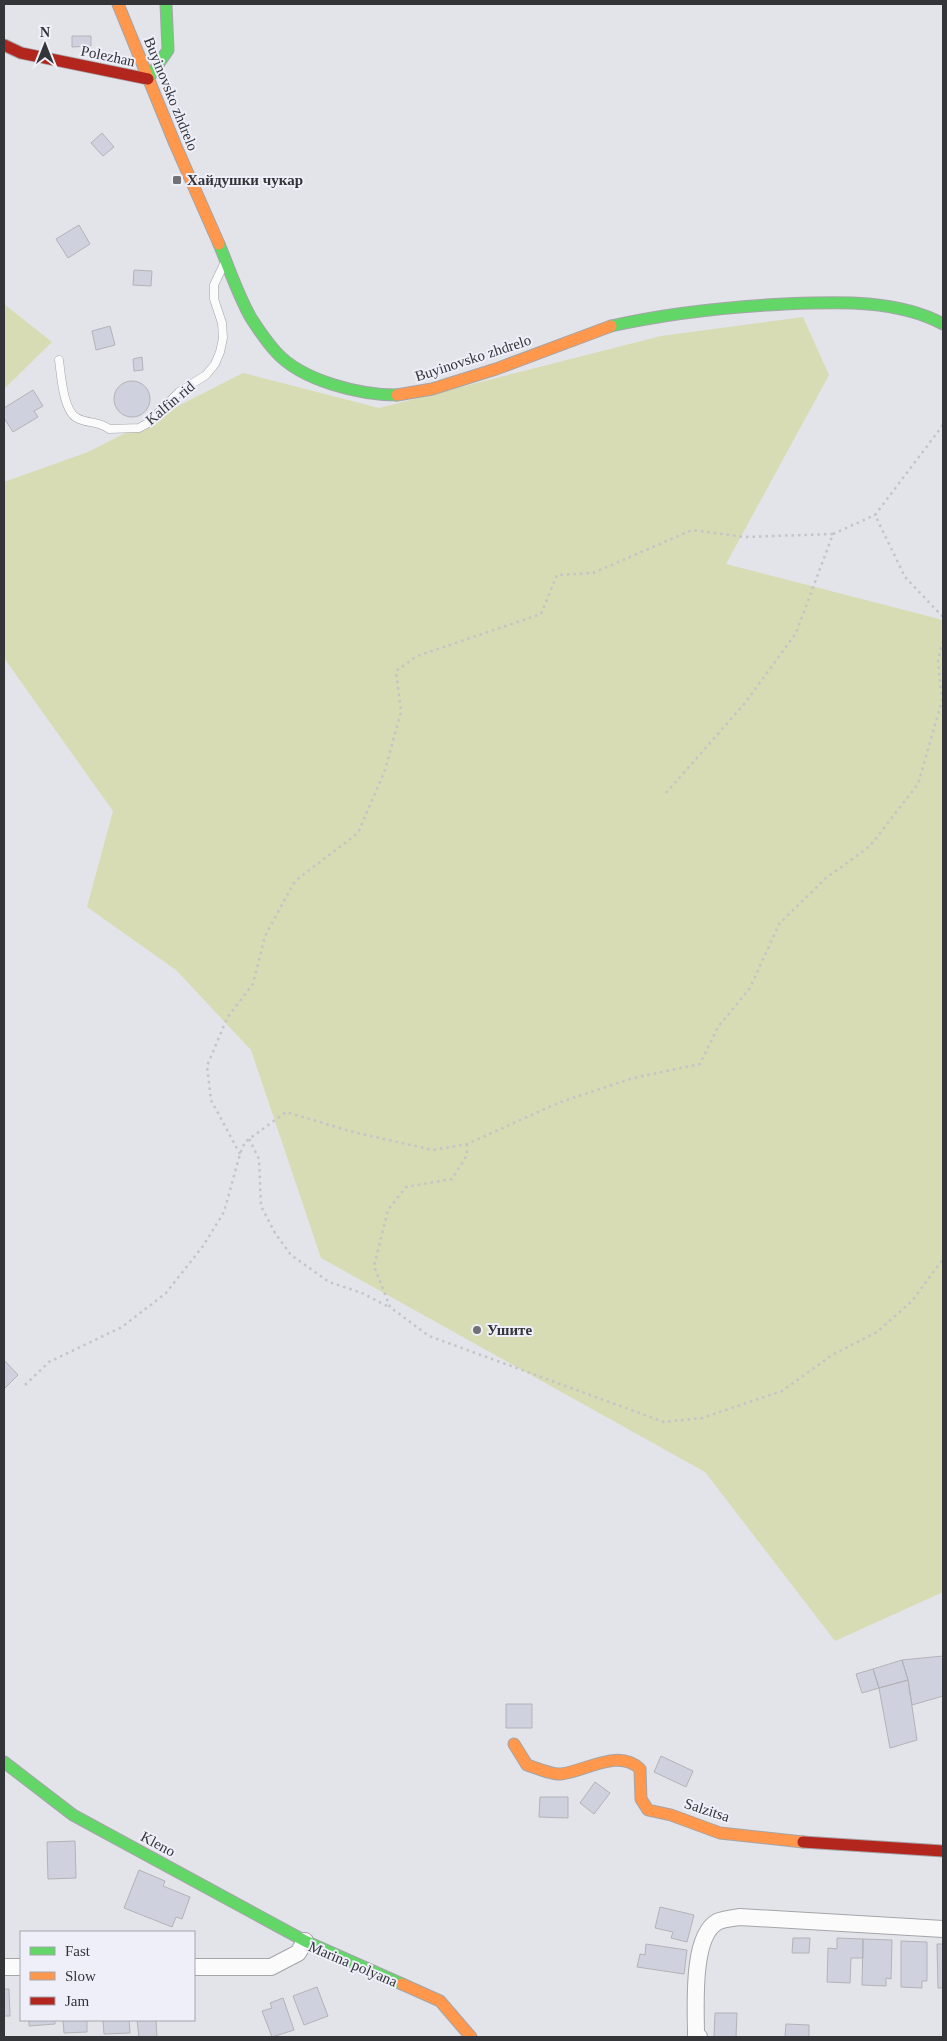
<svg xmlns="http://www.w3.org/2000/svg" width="947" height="2041" font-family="Georgia,serif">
<rect width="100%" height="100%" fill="#e3e4e9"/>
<path fill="#d7dcb4" d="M4,304l48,38 -48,47z
M803,317l26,58 -103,189 217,56v972l-108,49 -130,-169 -384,-214 -70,-208 -75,-80 -89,-63 26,-96 -109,-153v-176l84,-30 155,-79 136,35 282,-72z"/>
<path fill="#cfd1df" stroke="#b2b3b7" d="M72,36h19v10l-19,1z
M102,133l12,14 -11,9 -12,-13z
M79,225l11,19 -22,14 -12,-19z
M134,270l18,1 -1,15 -18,-1z
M110,326l5,19 -19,5 -4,-19z
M142,357l1,13 -9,1 -1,-12z
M114 399a18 18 0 1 1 36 0a18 18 0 1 1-36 0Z
M33,390l10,16 -9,5 4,6 -25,15 -9,-14v-10z
M4,1360l14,15 -14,14z
M943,1656v40l-31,9 -4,-25 -6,-20z
M902,1660l6,20 -29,8 -6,-19z
M873,1669l6,19 -17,5 -6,-19z
M908,1680l9,60 -27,8 -11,-60z
M506,1704h26v24h-26z
M661,1756l32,15 -7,16 -32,-15z
M595,1782l15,11 -16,21 -14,-11z
M540,1797h28v21l-29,-1z
M75,1841l1,37 -28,1 -1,-37z
M139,1870l26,11 -2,5 27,11 -8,22 -6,-2 -4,10 -48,-19z
M660,1907l34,8 -7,27 -16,-4 2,-6 -18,-4z
M793,1938h17l-1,15h-17z
M837,1938l26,1v19h-12l-1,25 -23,-1 1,-34 9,1z
M863,1939l29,1 -1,39 -5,-1v8l-24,-1z
M901,1941l26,1v39h-5v7l-21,-1z
M646,1944l41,6 -3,24 -47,-7 3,-13 5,1z
M937,1944h6v44h-5z
M317,1987l11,29 -24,9 -11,-29z
M4,1989h5l1,27h-6z
M283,1998l11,32 -22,7 -10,-26 10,-3 -2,-5z
M715,2013h22l-1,24h-22z
M29,2020h26v4l-26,2z
M63,2020h24v12l-23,1z
M93,2020h36l1,13 -26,1 -1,-14z
M137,2020h19l1,17h-18z
M786,2024l23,1v12h-24z"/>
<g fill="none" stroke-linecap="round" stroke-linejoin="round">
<defs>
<path id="lane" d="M59,360c2,14 4,51 18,58 11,6 22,3 32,11l30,-1 9,-5 31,-31 27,-17 9,-11 5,-12 3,-14 -1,-15 -8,-24v-14l9,-19"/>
<path id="street" d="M4,1967h17
M194,1967h77l27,-14 7,-12
M699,2037l-3,-2c0,-27 -5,-98 21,-113 6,-3 16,-4 23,-5l203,12"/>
<path id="fast" d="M148,79l20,-29 -2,-46
M219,244c10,24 19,51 32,74 7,11 16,24 25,34 26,29 84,43 121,43
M611,326c58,-13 114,-19 174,-22 52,-2 111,-5 158,20
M4,1762l69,53 232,126 97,43"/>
<path id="slow" d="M118,4l57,140 44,100
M397,395l35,-6 64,-20 115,-43
M514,1744l13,21c10,3 24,10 34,9 25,-3 58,-26 79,-5l1,30 7,11 23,5 49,18 83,9
M402,1984l38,17 31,36"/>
<path id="jam" d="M4,45l17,8 127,26
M803,1842l140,9"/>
</defs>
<use href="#lane" stroke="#a4a5a9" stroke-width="9"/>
<use href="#street" stroke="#a4a5a9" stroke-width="18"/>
<use href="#fast" stroke="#a4a5a9" stroke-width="13"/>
<use href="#slow" stroke="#a4a5a9" stroke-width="13"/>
<use href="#jam" stroke="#a4a5a9" stroke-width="13"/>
<path stroke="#c4c5c7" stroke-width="2.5" stroke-dasharray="2.5 4" stroke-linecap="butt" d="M943,425l-68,90 30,62 38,40
M666,793l79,-90 51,-70 37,-99 42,-19
M249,1139l10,20 2,47 14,27 16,22 38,27 33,11 27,14
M467,1144v11l-15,24 -46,8 -18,23 -14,56 16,41 39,29 235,86 38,-4 80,-27 50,-36 45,-23 35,-31 31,-42
M240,1154l-29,-54 -4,-34 20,-48 26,-34 12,-48 30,-55 63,-48 27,-63 16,-58 -5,-41 21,-15 124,-42 16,-39 36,-2 99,-43 52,7 89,-3
M25,1385l24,-23 73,-35 44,-34 37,-47 21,-34 16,-58 5,-12 41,-30 67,20 80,18 34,-6 91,-41 75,-25 67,-14 18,-37 32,-39 29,-64 47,-46 44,-32 48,-62 24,-83 -4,-40 5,-21"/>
<use href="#lane" stroke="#fbfbfc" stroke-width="8"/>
<use href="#street" stroke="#fbfbfc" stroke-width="16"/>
<use href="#fast" stroke="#63d668" stroke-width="11"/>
<use href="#slow" stroke="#ff974d" stroke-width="11"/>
<use href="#jam" stroke="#b3261e" stroke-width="11"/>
</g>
<g fill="#717277" stroke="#eeeff9" stroke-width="2">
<rect x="172" y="175" width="10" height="10" rx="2.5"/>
<circle cx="477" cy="1330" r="5"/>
</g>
<g text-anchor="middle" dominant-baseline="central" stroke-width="4" stroke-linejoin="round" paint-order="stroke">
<g font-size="15" fill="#343539" stroke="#eeeff9">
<text transform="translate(108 56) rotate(12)">Polezhan</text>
<text transform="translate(171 94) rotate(68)">Buyinovsko zhdrelo</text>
<text transform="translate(473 358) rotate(-18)">Buyinovsko zhdrelo</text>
<text transform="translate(170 403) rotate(-40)">Kalfin rid</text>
<text transform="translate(707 1810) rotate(18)">Salzitsa</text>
<text transform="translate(158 1844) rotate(28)">Kleno</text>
<text transform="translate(353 1964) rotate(23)">Marina polyana</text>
</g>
<g font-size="15" font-weight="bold" fill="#343539" stroke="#eeeff9" text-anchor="start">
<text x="187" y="180">Хайдушки чукар</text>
<text x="487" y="1330">Ушите</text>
</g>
</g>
<rect width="947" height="2041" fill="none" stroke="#343539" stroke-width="10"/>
<rect x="20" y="1931" width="175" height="90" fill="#eeeff9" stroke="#a4a5ac"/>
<rect x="30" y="1947" width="25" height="8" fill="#63d668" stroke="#a4a5ac"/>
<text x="65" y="1956" font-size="15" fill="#343539">Fast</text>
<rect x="30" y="1972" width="25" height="8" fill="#ff974d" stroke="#a4a5ac"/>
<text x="65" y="1981" font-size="15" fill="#343539">Slow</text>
<rect x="30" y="1997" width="25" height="8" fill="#b3261e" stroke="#a4a5ac"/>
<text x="65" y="2006" font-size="15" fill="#343539">Jam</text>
<g transform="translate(45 45)" stroke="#eeeff9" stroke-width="4" paint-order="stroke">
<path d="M0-4L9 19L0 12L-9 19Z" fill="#343539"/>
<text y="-8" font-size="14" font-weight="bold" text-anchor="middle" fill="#343539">N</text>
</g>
</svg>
